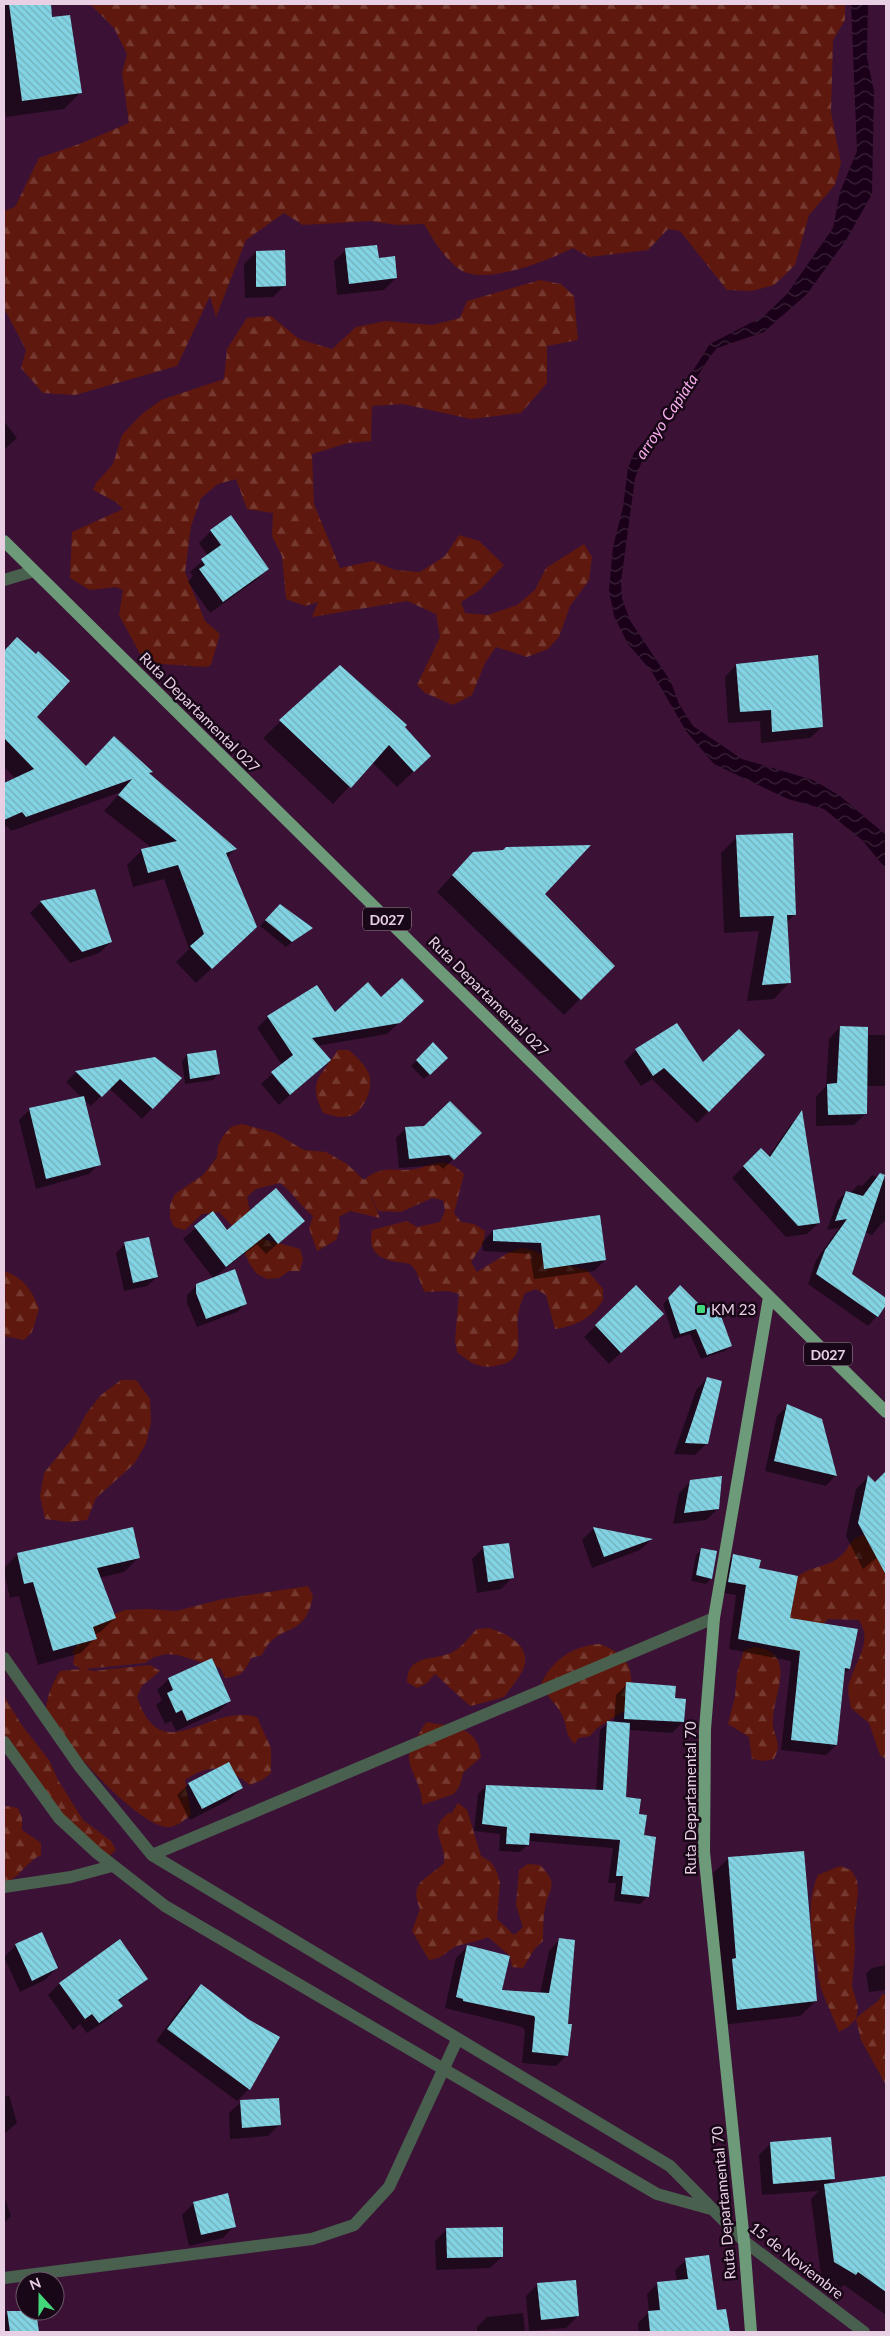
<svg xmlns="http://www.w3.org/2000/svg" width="890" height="2336" font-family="Lato,sans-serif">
<defs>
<pattern id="forest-firs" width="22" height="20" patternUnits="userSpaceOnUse" patternTransform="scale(1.25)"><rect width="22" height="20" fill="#5e180d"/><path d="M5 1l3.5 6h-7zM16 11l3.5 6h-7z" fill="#753930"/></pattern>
<pattern id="water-waves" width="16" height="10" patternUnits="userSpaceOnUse" patternTransform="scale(1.25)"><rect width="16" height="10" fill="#1a0018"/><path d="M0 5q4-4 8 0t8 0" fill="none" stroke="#3b2439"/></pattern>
<pattern id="building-back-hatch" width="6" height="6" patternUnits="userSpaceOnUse" patternTransform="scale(1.25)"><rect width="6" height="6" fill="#82d3e3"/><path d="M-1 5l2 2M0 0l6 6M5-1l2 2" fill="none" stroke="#73aebb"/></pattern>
</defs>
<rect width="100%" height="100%" fill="#3b1236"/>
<path fill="url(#forest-firs)" d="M90,4h755v16l-12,20 -2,72 10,51 -6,22 -26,30 -14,50 -21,20 -22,6 -25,-1 -47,-59 -12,-2 -20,21 -59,7 -16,-9c-24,12 -89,39 -114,21 -16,-12 -25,-28 -35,-45l-27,1 -27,-4 -67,4 -19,-12 -38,27 -30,77 -6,-21 -33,70 -102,29 -32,-2 -22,-25 5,-18 -22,-42v-97l11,-4 24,-49 43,-15 47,-20 -7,-50 5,-19 -13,-26z
M540,280l21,4 13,12 4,44 -31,6v37l-26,30 -50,6 -68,-15 -31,2 -1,35 -23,2 -36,11 2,50 26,64 33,-7 22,9 25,2 25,-16 14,-21 20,6 25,24 -24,25 -19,12 4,11 23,2 29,-10 18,-15 11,-22 38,-24 8,13 -3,23 -19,26 -11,31 -11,12 -21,8 -31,-10 -11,16 -13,32 -19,10 -28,-12 -8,-8 23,-48 -4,-23 -29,-13 -95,16 6,-15 -13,4 -19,-7 -4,-43 -10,-20 1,-23 -26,-4 -11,-30 -18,5 -17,14 -10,28 -6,46 20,49 15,13 -9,31 -5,2 -61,-4 -26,-48 4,-25 -7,-3 -26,3 -20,-12 2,-46 51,-23 -7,-7 -23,-12 3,-7 17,-19 9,-29 20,-21 19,-14 63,-21 3,-30 20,-31 24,-2 28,23 33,10 24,-22 30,-6 46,4 28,-7 7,-17z
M338,1050h11c7,7 16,14 20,24 5,14 -5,38 -19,42 -10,3 -18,-1 -27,-3 -16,-32 -2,-36 15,-63z
M242,1124l33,9 29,17 22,2 21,12 17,16c21,-18 33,-6 56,-12 8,-2 15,-6 23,-5 9,0 14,5 21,11l-10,39 7,9 13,2 11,7 -1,11 -13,20 6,10 31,-19 13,-5 11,2 32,15 23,5 16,19v11c-11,18 -27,26 -48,29l-9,-34 -10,-6 -11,4c-3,7 -6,14 -7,22 -3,23 11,46 -23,51 -16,3 -26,-4 -38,-14l-2,-12 4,-46 -11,-3 -23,1c-6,-9 -6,-20 -14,-27 -5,-3 -10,-2 -15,-3 -20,-4 -28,-12 -24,-32l35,-9 10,6 23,-5 5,-11 -2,-11 -11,-2 -31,14 -23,-1 -12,-27 14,34 -30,-7 -11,6 1,12 -4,11 -19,11 -8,-23 4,-12c-13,-10 -20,-24 -33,-33l-24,6 -9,8 7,36 9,6 37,10 3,10 -3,12h-11l-10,7 -12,1 -10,-5 -8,-11 -13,-33 -17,-18 -17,2 -17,16 -11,-3 -4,-10v-12l5,-11 28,-19 14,-18 1,-11 5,-10 8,-9z
M4,1271c20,7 28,19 35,38l-7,23 -8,8 -20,-4z
M121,1380h15l14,19 1,23 -5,22 -12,20 -38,34 -9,22 -18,2 -24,-3 -5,-23 4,-23 31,-38 11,-21 15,-19z
M869,1533l12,5 5,6v215l-6,-4 -11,-32 -18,-15c-1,-7 -4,-17 -2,-24 5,-22 25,-41 10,-64l-31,-1 -11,11 -11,21 -10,1 -8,-8c1,-16 -2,-61 13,-70 11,-7 26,-8 36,-15 16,-11 8,-20 32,-26z
M308,1586l5,10c-8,45 -36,25 -51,59l-11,3c-7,15 -10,18 -26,20l-5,-10 -42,-13 -12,-1 -12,3 -9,6 -60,6 8,2 57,-6 10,6 -18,15 -5,11c25,74 70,6 120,20l14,31v25l-9,7 -12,5c-24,-19 -38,-23 -65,-5l6,35c-7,5 -14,12 -23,12 -32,-1 -101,-84 -122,-109 -1,-17 5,-33 14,-47l21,-2 -8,-5 2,-11 -4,1 20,-29 33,-15 24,-1 28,2 47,-12z
M489,1628c17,5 42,17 35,39 -4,11 -13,20 -20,30l-33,9c-9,-6 -34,-31 -36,-32l-8,9 -10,5 -10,-6c1,-28 24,-21 44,-29 11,-5 18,-16 26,-24z
M599,1644c36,12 36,33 28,65l-30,19 -7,8 -12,2 -3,6c-11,-11 -7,-16 -13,-29 -5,-11 -16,-19 -21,-31 11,-24 32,-38 58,-40z
M755,1647c46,6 15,52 18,78 2,16 9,17 1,34l-11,2 -11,-2 -3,-22 -21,-13 7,-27 2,-24 7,-23z
M4,1696l17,28 28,36 9,20 25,40 28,21 5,9 -9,8 -20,-12 -83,-112z
M426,1722c25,5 52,3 55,35l-18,16 -3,12 -6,9 -32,11c1,-20 -14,-34 -13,-50 1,-7 13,-26 17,-33z
M458,1803l9,7 14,46 10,6 6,10 3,11 -3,36 17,16 9,-8 -7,-22 3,-35 9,-6 12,1c20,21 9,21 5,43 -2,11 -2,22 -2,33l-8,7 -12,20 -11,-1 -2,-11 -22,-19c-9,4 -22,6 -31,9 -13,6 -12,12 -28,14l-17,-29 8,-22c-12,-28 8,-30 24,-46 2,-24 -19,-33 6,-51l1,2z
M7,1806l11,2 4,10v12l19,13v12c-15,7 -21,23 -37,28v-76z
M840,1866l11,4 6,10 1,12 -4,34 1,24 -3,36 6,21 -2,11 22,-17 4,-6 4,-1v91l-25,-45 -5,-21 -8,8 -9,5 -18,-43 -2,-11 -2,3c3,-11 -1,-19 -3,-31 -4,-24 -6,-53 4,-75z"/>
<path fill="url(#water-waves)" d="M851,4h17l-1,54 7,33 -2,103 -26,46 -39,54 -43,38 -47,16 -8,10 -41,66 -25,35 -8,19 -14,104 1,17 9,23 40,60 8,22 14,22 49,33 71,21 27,16 46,39v34l-24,-29 -38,-31 -36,-10 -74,-35 -28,-33 -34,-59 -24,-28 -14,-28 -5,-26 4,-43 10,-40 5,-39 6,-15 27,-32 49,-77 54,-28 23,-22 46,-66 7,-36 17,-41z"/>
<path fill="#0007" d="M4,4h46l1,15 29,74 -16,16 -58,8 -2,-15z
M346,250l31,9 19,19 -12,12 -47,5 -3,-34z
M256,252l29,33 -12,12 -28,1 -1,-34z
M4,421l13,17 -13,12z
M211,531l57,37 -12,12 -46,33 -22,-31 5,-6 -3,-4 18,-16 -9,-13z
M17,639l18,78 51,50 65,5 -2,3 86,74 -8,9 13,84 -44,41 -20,-21 13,-13 -25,-70 -31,8 -6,-22 15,-15 10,-2 -48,-37 17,-19 -110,39 -4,-5 -3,1v-44l11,-5 -11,-11v-115z
M736,665l86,62 -12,11 -49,5 -1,-22 -32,2 -3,-46z
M340,666l90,90 -33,31 -25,-25 -39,42 -70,-66z
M737,837l58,77 -9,9 4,59 -16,17 -27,2 12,-70 -35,2 -3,-80z
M457,870l86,24 70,72 -49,49 -127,-123z
M41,902l70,40 -12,11 -29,10 -40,-50z
M280,905l31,23 -25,19 -26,-21z
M381,999l30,13 -24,22 -70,12 13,14 -51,45 -18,-21 21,-19 -25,-37 11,-11 67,-3z
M840,1027l26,8h20v51h-21l1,27 -12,12 -38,1v-29l10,-11 3,-47z
M433,1044l13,14 -22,21 -13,-13z
M636,1050l67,14 61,-9 -67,68 -45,-44 -11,7 -17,-24z
M187,1055l31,19 -5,6 -28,4 -3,-23z
M155,1058l26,20 -39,41 -33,-31 -18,18 -8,-7 16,65 -10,10 -53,15 -17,-69 11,-11 52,-11 -16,-16 10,-10z
M802,1113l17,110 -12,11 -21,3 -54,-59 29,-29 7,8 23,-33z
M405,1129l75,4 -37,36 -4,-4 -40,3 -3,-30z
M872,1175l14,6v40l-3,1 -11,13 -7,-3 -15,42 36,25v4l-9,13 -9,10 -60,-42 8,-24 23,-32 -12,2 10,-29 9,-9 4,1 8,-8 4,1z
M213,1213l14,19h64l-25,22 -9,-10 -44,34 -30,-39z
M599,1216l6,44 -11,11 -60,8 -4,-25 -47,-3 -1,-9 11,-11z
M125,1244l32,33 -10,9 -23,5 -8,-38z
M197,1285l49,18 -9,9 -40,15 -10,-24v-8z
M636,1287l14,38 -41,39 -25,-27z
M680,1287l51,59 -6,5 -24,8 -11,-25 -16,5 -11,-35z
M707,1378v65l-12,12 -21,-1 22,-64z
M787,1406l34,14 14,56 -9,10 -61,-15 12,-55z
M886,1473v106l-6,-24 -17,14 -17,-33 10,-47 12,-12 7,7z
M691,1481l27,28 -12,11 -33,4 6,-31z
M593,1529l58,11 -11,10 -48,18 -10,-28z
M484,1547l28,31 -11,11 -24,4 -5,-34z
M702,1550l9,28 -5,6 -15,-3 5,-26z
M18,1554l121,3 -15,15 -25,6 16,40 -15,14 -6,3 1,3 -14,15 -43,12 -19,-69 -9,2 -6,-26v-4z
M734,1556l24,13 30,50 61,50 -6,6 -7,70 -10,10 -45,-5 10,-89 -62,-12 7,-54 -17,-3 4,-26z
M169,1679l61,22 -12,11 -42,19 -5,-10 -6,3 -9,-19 6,-5 -5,-10z
M627,1684l46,15 10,23 -11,11 -43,-3 -5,69 19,37 5,60 -8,8 -26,-3 2,-18h-8l5,-35 -85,-7v4l-8,7 -21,-1 1,-17 -26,-3 4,-37 8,-8 110,5 4,-61 8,-7h6l2,-28z
M189,1784l52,4 -12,12 -39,20 -13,-25z
M729,1858l87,143 -16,15 -78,9 -1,-54 -8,-98z
M560,1939l7,116 -11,11 -34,-3 3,-33 -3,-3 -77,-19 11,-50 12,-12 33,45 39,3 9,-43z
M16,1945l41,23 -12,12 -25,12 -16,-35z
M886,1965v25l-17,2 -3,-19 6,-5z
M146,1979l-28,23 3,4 -11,12 -23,15 -7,-9 -7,6 -25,-35 12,-12z
M201,1986l47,34 30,18 -29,51 -12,12 -81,-60 33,-44z
M9,2095l8,28 -13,11v-37z
M241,2102l39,22 -12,12 -38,3 -1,-26z
M770,2144l63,35 -5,6 58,-8v53l-14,2 14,10v73l-42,-30 -3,3 -20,-13 -10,-76 8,-8 -57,4 -3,-40z
M4,2195l7,21 -7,7z
M194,2203l40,23 -11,12 -34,8 -7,-31z
M447,2229l55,28 -12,11 -54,2 -1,-29z
M686,2260l43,72h-90l-1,-9 11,-11 -2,-18 11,-11 19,-2 -2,-11z
M538,2284l40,32 -12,12 -37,3 -3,-35z
M35,2311l3,21h-34v-15l3,-4z
M523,2313l2,19h-48v-5l10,-10z"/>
<path fill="url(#building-back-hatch)" d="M9,4h42l1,13 18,-2 12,78 -60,8z
M377,245l2,13 16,-2 2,22 -48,6 -4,-36z
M285,250l1,36 -30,1v-36z
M231,515l38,54 -46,33 -24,-33 6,-4 -4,-6 20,-14 -11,-15z
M17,637l19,17 2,-3 32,30 -33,36 49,49 28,-30 39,36 -4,1 88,76 -11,4 31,74 -45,42 -22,-23 14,-12 -26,-69 -30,8 -7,-24 36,-8 -59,-46 14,-16 -106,38 -4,-5 -18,8v-37l30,-14 -30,-31v-87z
M818,655l5,72 -51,5 -1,-22 -31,2 -4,-48z
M340,665l67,60 -2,2 26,29 -17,16 -25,-27 -38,43 -72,-68z
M793,833l3,82h-9l4,68 -29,2 12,-69 -34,1 -4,-82z
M591,845l-46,49 70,72 -34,34 -129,-125 21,-23 30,-2 3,-3z
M95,889l17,53 -30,10 -42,-51z
M280,904l33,24 -21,14 -27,-22z
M402,978l22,23 -24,22 -88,15 19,22 -41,35 -19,-23 22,-17 -26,-39 50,-31 18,27 33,-30 13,15z
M677,1023l26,39 36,-33 26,26 -56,57 -45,-44 -11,8 -18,-27z
M840,1026l28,1 -1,87 -39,1 -1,-31 10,-1z
M433,1042l15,16 -18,17 -14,-15z
M216,1050l4,24 -30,5 -3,-25z
M155,1057l27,21 -29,31 -33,-30 -18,18 -27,-26z
M84,1096l17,69 -55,14 -17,-71z
M450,1101l32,32 -28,27 -5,-5 -40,4 -4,-32 19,-1z
M802,1110l18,113 -22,3 -55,-60 18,-18 9,9z
M880,1173l5,2 -33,99 34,24v7l-8,12 -62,-43 9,-24 22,-31 -12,2 11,-30 17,5z
M276,1188l29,33 -27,23 -9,-11 -43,34 -32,-41 19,-15 14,19z
M600,1215l6,45 -62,9 -3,-26 -48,-2v-11z
M149,1237l9,40 -25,6 -9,-41z
M235,1269l12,35 -41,15 -10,-26v-9z
M636,1285l28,29 -43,39 -26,-28z
M680,1285l24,24 13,-4 15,41 -25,9 -11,-26 -16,5 -12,-36z
M707,1377l15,4 -14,63 -23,-1z
M787,1404l35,15 15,57 -63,-15z
M886,1471v104l-28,-52 10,-48 7,7z
M722,1476l-3,33 -35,4 6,-33z
M133,1527l7,31 -43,10 19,50 -23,9 4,12 -44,12 -20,-69 -9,2 -7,-31z
M593,1527l60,12 -49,18z
M509,1543l5,35 -26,4 -5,-36z
M701,1548l16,3 -5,28 -16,-4z
M733,1554l28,6 -2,8 39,8 -8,42 68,11 -8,40 -5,-1 -8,77 -46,-5 9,-89 -62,-12 8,-54 -18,-3z
M212,1658l19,43 -44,20 -5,-11 -6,3 -9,-20 6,-3 -5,-12z
M626,1682l50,4 -1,12 11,1 -2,23 -60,-3z
M607,1721l23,2 -4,74 15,2 -2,15 8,1 -3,20 12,2 -7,60 -28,-3 2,-18h-7l4,-36 -90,-7 -1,12 -23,-1 1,-17 -25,-3 4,-39 117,5z
M229,1762l14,26 -41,21 -14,-26z
M804,1851l13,150 -80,9 -5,-51 4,-1 -8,-101z
M42,1932l16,36 -26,13 -17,-37z
M559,1938l16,2 -7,84h4l-4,32 -36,-4 3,-34 -1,-2 -71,-15v-2l-7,-2 11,-52 43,11 -8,34 47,3z
M120,1939l28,40 -30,21 5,6 -24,17 -7,-9 -7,5 -26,-36z
M201,1984l47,35 32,18 -30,53 -83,-61z
M279,2098l2,27 -39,3 -2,-28z
M831,2137l4,42 -62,5 -3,-42z
M886,2176v116l-28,-20 -2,3 -22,-13 -10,-78z
M228,2193l8,34 -35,8 -8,-33z
M503,2227v30l-56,1 -1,-30z
M709,2255l8,55 9,-1 4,23h-80l-2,-21 12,-1 -3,-28 31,-3 -3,-21z
M576,2280l3,36 -38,4 -4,-37z
M7,2311h29l3,21h-29z"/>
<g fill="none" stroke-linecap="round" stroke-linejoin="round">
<path stroke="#4a604f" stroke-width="12" d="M4,580l30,-9
M4,1658l76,109 72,88 518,311 74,75 120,91
M4,1742l55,76 38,35 68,53 492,288 54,15
M152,1855l562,-237
M4,1887l67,-10 41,-11
M4,2278l308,-39 42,-14 35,-38 68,-147"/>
<path stroke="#6d9a78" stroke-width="12" d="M4,541l882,871
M751,2332l-7,-91 -40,-389 1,-123 9,-111 55,-321"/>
</g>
<rect fill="#43d77b" stroke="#180716" stroke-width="2" x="696" y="1304" width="10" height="10" rx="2.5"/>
<g text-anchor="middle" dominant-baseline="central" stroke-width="5" stroke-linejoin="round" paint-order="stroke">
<g fill="#180716" stroke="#aa93a6" stroke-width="1">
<rect x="363" y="907.5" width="48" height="23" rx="4"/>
<rect x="804" y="1342.5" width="48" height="23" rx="4"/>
</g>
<g font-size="14" font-weight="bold" fill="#e9cfe4">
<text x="387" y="919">D027</text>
<text x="828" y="1354">D027</text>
</g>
<g font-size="15" fill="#e9cfe4" stroke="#180716">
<text transform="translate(200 712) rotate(45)">Ruta Departamental 027</text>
<text transform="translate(489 996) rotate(45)">Ruta Departamental 027</text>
<text transform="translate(690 1798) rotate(-90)">Ruta Departamental 70</text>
<text transform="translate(723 2203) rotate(-95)">Ruta Departamental 70</text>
<text transform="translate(797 2260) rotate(38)">15 de Noviembre</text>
</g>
<g font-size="15" fill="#e9cfe4" stroke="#180716" text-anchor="start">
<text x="711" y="1309">KM 23</text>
</g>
<g font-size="16" font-style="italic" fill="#f8acec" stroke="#180716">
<text transform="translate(666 416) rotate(-56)">arroyo Capiata</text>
</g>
</g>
<rect width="890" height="2336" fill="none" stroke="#e9cfe4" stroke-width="10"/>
<g transform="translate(40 2296) rotate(339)"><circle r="24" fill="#180716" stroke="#6c5768"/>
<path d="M0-4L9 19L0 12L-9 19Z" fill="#43d77b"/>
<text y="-8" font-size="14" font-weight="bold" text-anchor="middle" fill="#e9cfe4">N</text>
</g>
</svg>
